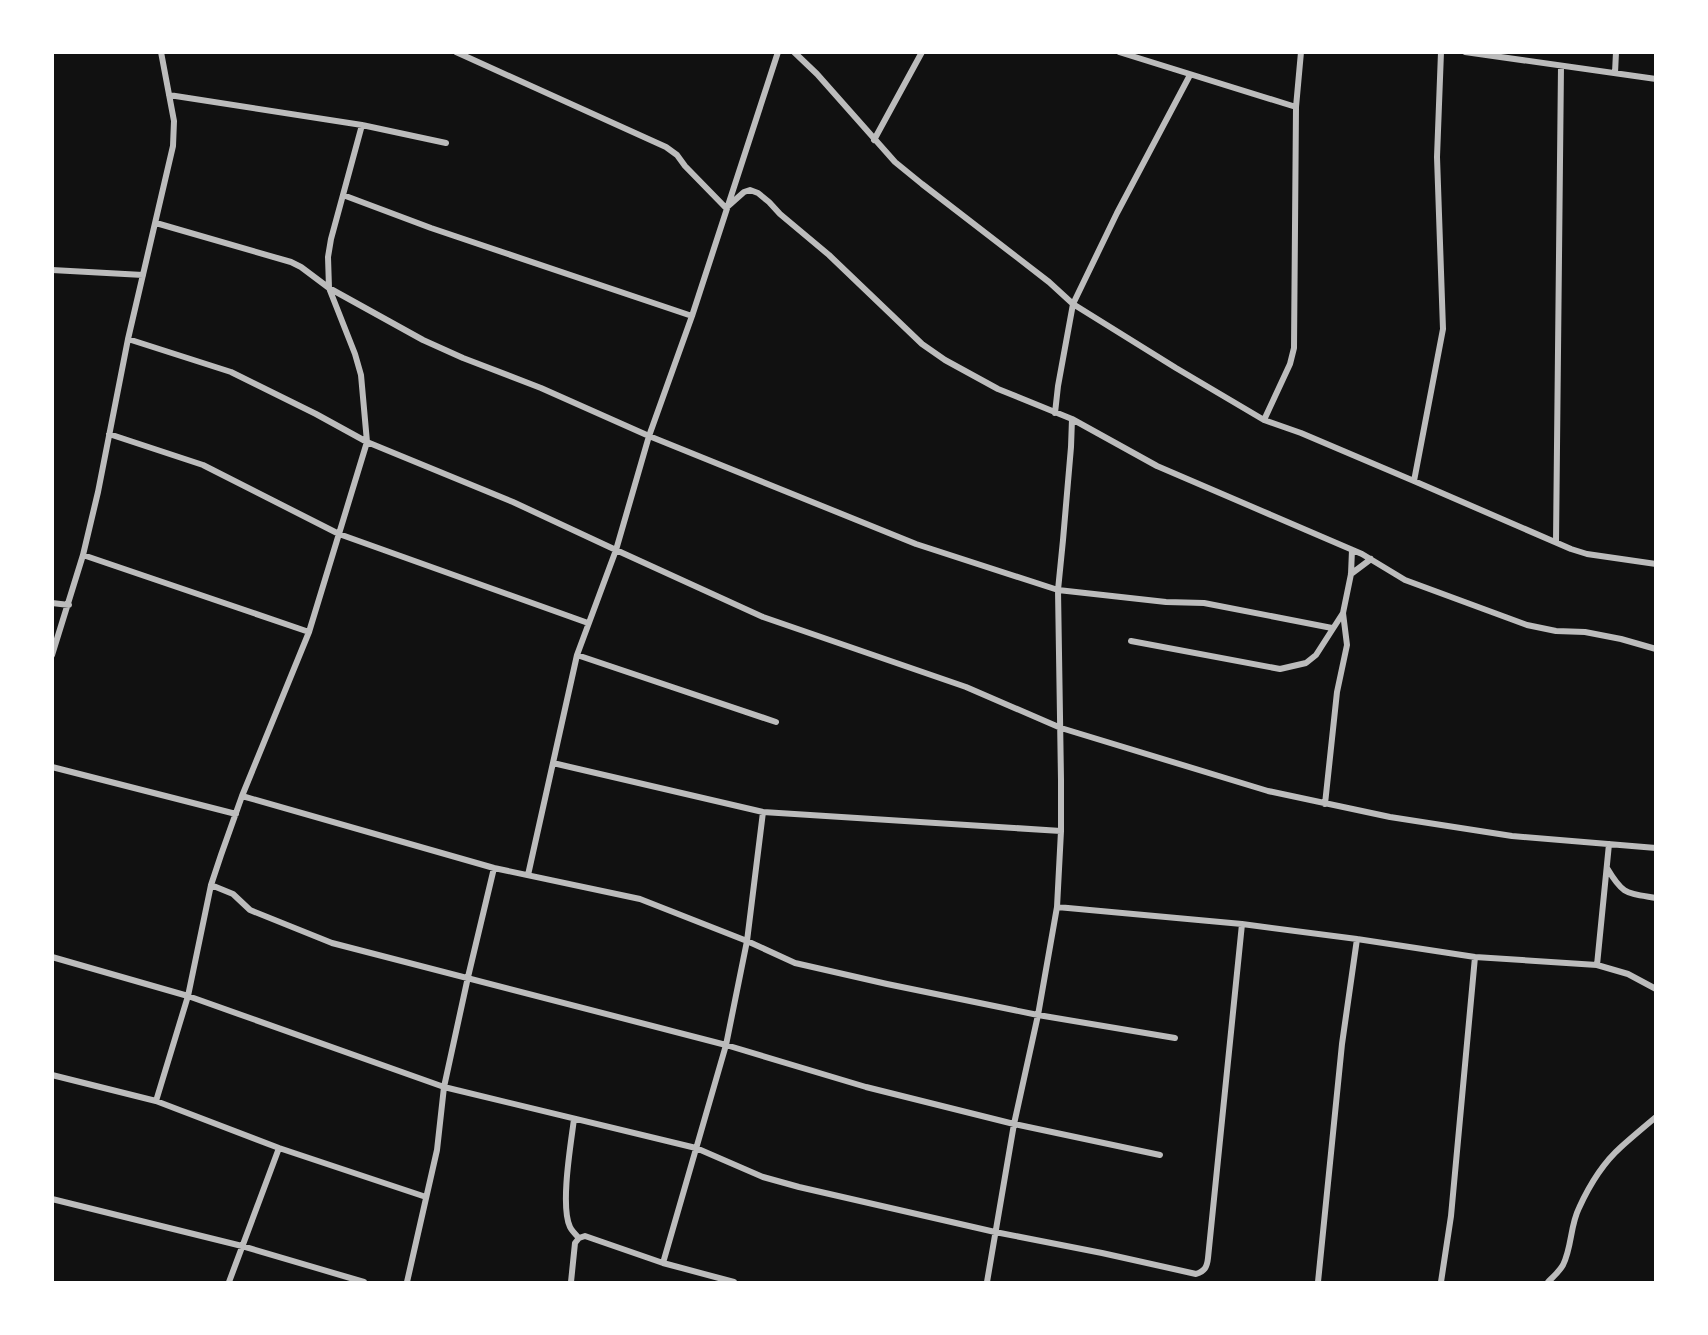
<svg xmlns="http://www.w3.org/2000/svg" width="1708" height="1335" font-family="Inter,sans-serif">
<rect width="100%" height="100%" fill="#111"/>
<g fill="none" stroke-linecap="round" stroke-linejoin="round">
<path stroke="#bcbcbc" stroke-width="6" d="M456,52l210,95 11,8 8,11 41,42 18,-16 6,-2 8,3 11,9 11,12 49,41 93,89 23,16 53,29 74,30 85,47 205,88 43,26 122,45 29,6 29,1 36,7 35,10
M794,52l23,22 78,88 27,22 127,98 24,22 103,64 88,52 37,13 113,48 157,68 16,5 69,10
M1119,52l177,55
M1465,52l191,27
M1615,73l1,-21
M169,95l193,30 84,18
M874,140l48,-88
M343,195l88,33 261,88
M156,223l135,39 10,5 28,21 94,52 40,18 78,30 108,48 267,108 142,46 108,12 38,1 128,25
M52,270l91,5
M128,339l103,33 85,42 51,28 146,60 103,48 147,67 203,70 95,41 207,63 122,26 122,19 144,12
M1055,413l3,-27 15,-82 44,-91 73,-138
M1264,420l26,-56 4,-16 2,-241 5,-55
M109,434l94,31 136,69 249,89
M1414,481l29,-152 -6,-172 4,-105
M1556,542l5,-476
M83,555l226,77
M1351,574l20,-15
M52,603l17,2
M1131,641l149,28 26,-6 10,-8 27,-42
M52,655l31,-100 15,-63 30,-153 45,-193 1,-25 -13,-69
M577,655l199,67
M553,763l210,49 298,19
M52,767l184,47
M242,796l252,72 146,31 107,42 48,22 92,21 151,31 137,23
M1325,804l12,-112 10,-47 -4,-32 8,-39 1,-24
M1607,868c16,27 19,25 49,30
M528,875l49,-220 39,-105 33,-114 43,-120 86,-264
M211,885l22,9 17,16 82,33 394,102 140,42 148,37 146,31
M1057,907l185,17 115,15 118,18 122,8 31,9 28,15
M52,957l136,39 256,91 252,61 67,29 36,10 196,45 107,21 94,21c9,-3 11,-7 12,-16l34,-334
M1597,965l12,-121
M52,1075l104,26 123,47 147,49
M156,1101l32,-105 23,-111 10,-30 21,-59 67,-164 58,-190 -6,-67 -6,-21 -26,-66 -1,-31 3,-18 31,-114
M574,1119c-3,24 -14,87 -4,108 2,4 6,8 9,11
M52,1199l190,47 122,36
M579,1238l6,-2 78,27 71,19
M663,1263l63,-218 21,-104 16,-129
M229,1282l50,-134
M407,1282l30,-132 7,-63 24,-110 26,-109
M571,1282l4,-39 4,-5
M987,1282l27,-158 24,-109 19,-108 4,-76v-51l-3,-190 5,-50 8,-93 1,-28
M1318,1282l24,-238 15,-105
M1441,1282l10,-66 24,-259
M1548,1282c5,-5 11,-10 15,-17 9,-18 7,-39 16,-57 10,-22 24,-45 42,-61 11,-10 23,-20 35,-30"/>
</g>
<rect width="1708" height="1335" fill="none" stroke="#ffffff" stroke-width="108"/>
</svg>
